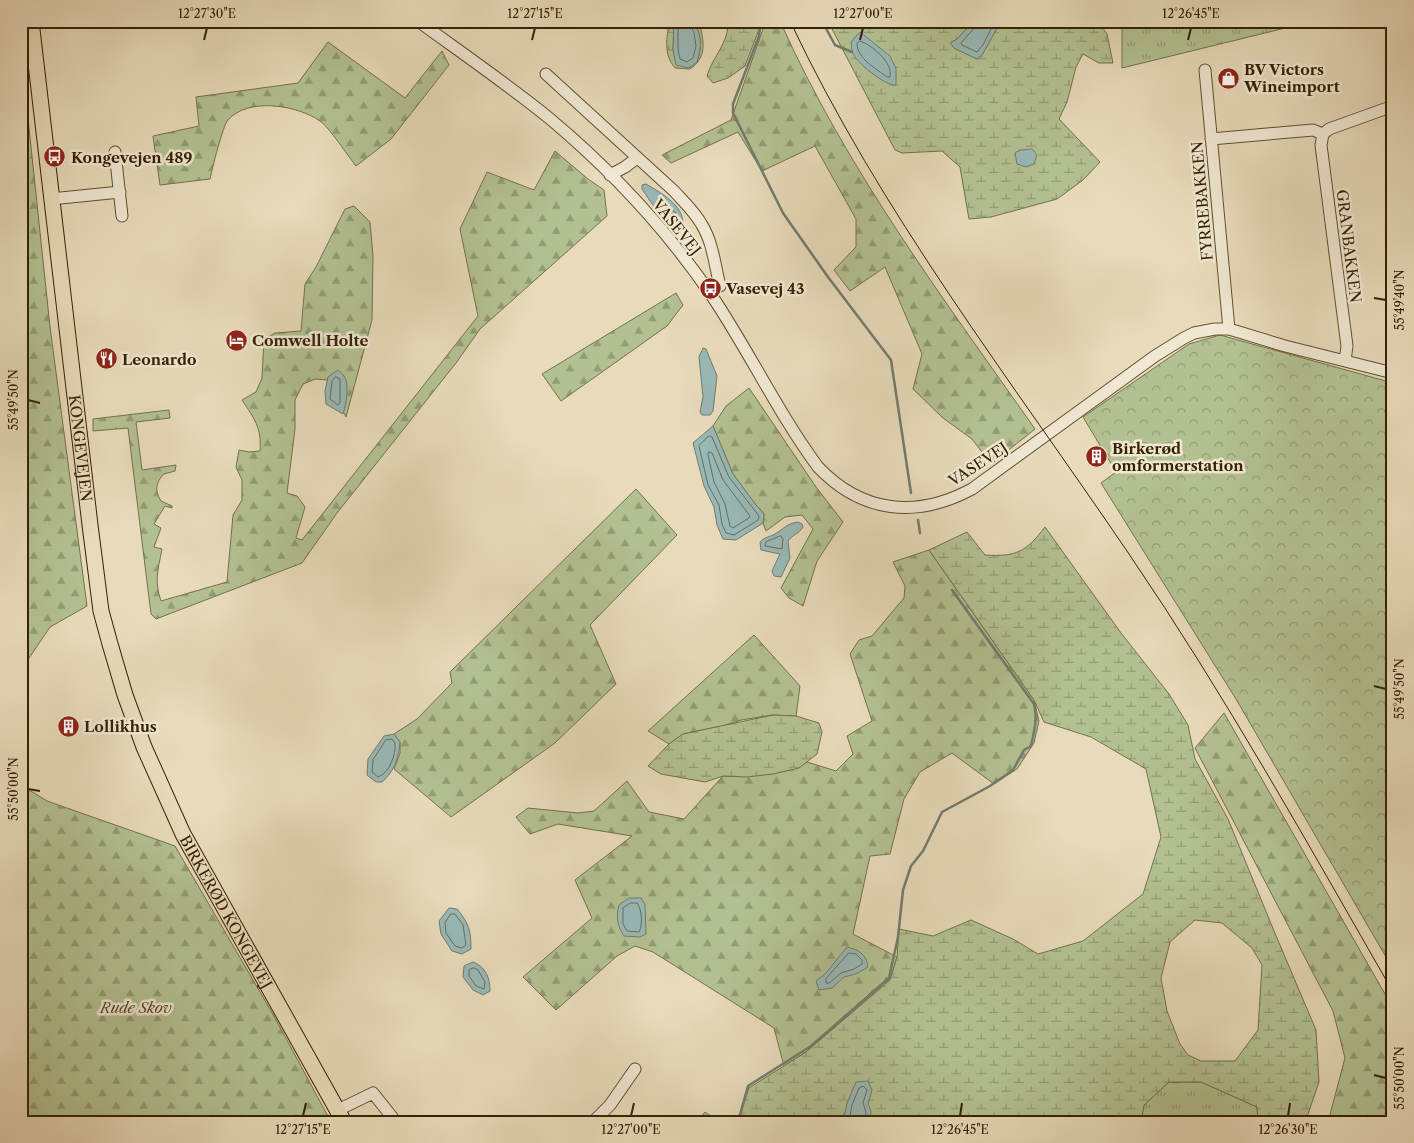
<svg xmlns="http://www.w3.org/2000/svg" width="1414" height="1143" font-family="'Libre Caslon Text',serif">
<defs>
<pattern id="grass-tufts" width="24" height="20" patternUnits="userSpaceOnUse" patternTransform="scale(1.25)"><rect width="24" height="20" fill="#b3c192"/><path d="M3 7l-1-3M5 7V3M7 7l1-3M15 17l-1-3M17 17v-4M19 17l1-3" fill="none" stroke="#929c75"/></pattern>
<pattern id="forest-firs" width="22" height="20" patternUnits="userSpaceOnUse" patternTransform="scale(1.25)"><rect width="22" height="20" fill="#b3c192"/><path d="M5 1l3.5 6h-7zM16 11l3.5 6h-7z" fill="#929c75"/></pattern>
<pattern id="wetland-marsh" width="20" height="14" patternUnits="userSpaceOnUse" patternTransform="scale(1.25)"><rect width="20" height="14" fill="#b3c192"/><path d="M1 5h8M5 5V1M11 12h8M15 12V8" fill="none" stroke="#929c75"/></pattern>
<pattern id="park-crowns" width="20" height="18" patternUnits="userSpaceOnUse" patternTransform="scale(1.25)"><rect width="20" height="18" fill="#b3c192"/><path d="M2 6a3 3 0 1 1 6 0M12 15a3 3 0 1 1 6 0" fill="none" stroke="#929c75"/></pattern>
</defs>
<rect width="100%" height="100%" fill="#e8dbbb"/>
<filter id="stains"><feTurbulence type="fractalNoise" baseFrequency=".004" numOctaves="4"/><feColorMatrix values="0 0 0 0 .2 0 0 0 0 .09 0 0 0 0 .02 0 0 0 .5 -.17"/></filter>
<radialGradient id="worn" r=".72"><stop offset=".6" stop-color="#630" stop-opacity="0"/><stop offset="1" stop-color="#630" stop-opacity=".3"/></radialGradient>
<path fill="url(#grass-tufts)" stroke="#74714a" d="M1122,21h192l-192,47z
M1169,1082h32l56,25 1,15h-117l3,-17z"/>
<path fill="url(#forest-firs)" stroke="#74714a" d="M762,21h18c66,148 163,277 255,408l-44,35 -19,-25 -29,-21 -30,-29 9,-35 -37,-87 -35,24 -16,-21 22,-23v-28l-41,-73 -53,25 -24,-39 -67,31 -9,-8 69,-35 33,-94z
M328,42l77,56 37,-47 7,14 -58,74 -35,27c-8,-10 -27,-39 -36,-45 -23,-16 -72,-24 -92,-1 -5,5 -16,49 -18,59l-50,6 -7,-49 46,-10 -3,-29 102,-14z
M21,52l29,275 37,279 -37,21 -29,43z
M555,151l33,28 16,11 3,26 -127,113 -24,34 -119,150 -35,50 -146,56 -5,-5 -23,-186 -35,3v-12l76,-9 1,8 -34,4 6,48 34,-5 -1,6 -11,3c-9,9 -9,17 -3,27l11,5v2l-7,-2 -11,18 7,4 -7,19 8,2c-4,21 -8,32 -1,52l66,-19 6,-67 9,-15v-20l-6,-13 3,-17 10,2 11,-1c2,-23 -6,-33 -18,-51l14,-8 6,-14 2,-39 11,-6 26,-2 4,-47 11,-17 29,-58 9,-3 16,16 3,34 -1,64 -26,97 -5,-9 -2,-27 -24,-2 -12,5 -8,16v29l-8,64 10,3 8,11 -9,31 6,2 176,-224 -18,-87 27,-57 47,18z
M676,293l7,12 -16,21 -106,75 -19,-27z
M749,388l67,99 27,35 -26,39 -14,45 -14,-8 -8,-10 32,-59 -11,-14 -17,2 -19,14 -3,-8 1,-9 -8,-9 -23,-31 -20,-48 13,-20z
M636,489l41,46 -87,90 26,59 -61,59 -104,74 -57,-48 6,-16v-11l-6,-8 23,-15 35,-36 -2,-11z
M929,550l105,150 5,21 -5,22 -17,26 -23,15 -42,-31 -32,19 -16,27 -14,55 -20,2 -17,78 44,23 -7,23 -84,72 -22,14 -10,-38 -121,-76 -18,-6 -18,10 -61,54 -33,-33 69,-59 -17,-38 57,-44 -74,-12 -28,10 -14,-17 12,-9 50,5 16,-2 33,-30 22,31 35,7 39,-43c22,1 66,-1 84,-14l29,9 17,-17 -6,-18 25,-15 -22,-67 9,-14 13,-4 32,-38 1,-12 -12,-24z
M754,635l46,51 -4,30 -23,-1 -32,5 -19,6 -39,8 -14,10 -21,-13z
M1224,713l169,295v114h-65l17,-64 -12,-47 -138,-263z
M21,785l26,16 128,45 99,170 57,106h-310z"/>
<path fill="url(#wetland-marsh)" stroke="#74714a" fill-rule="evenodd" d="M669,21h5l-1,29 24,12c5,-16 5,-27 -4,-41h10l-3,4c4,18 7,32 -10,44l-15,-1c-12,-14 -8,-30 -6,-47z
M728,21h30l2,6 -15,39 -17,12 -15,5 -6,-7c6,-20 22,-33 21,-55z
M914,21h60l-17,18 -3,9 23,11 5,-4 19,-34h97l9,13 6,29h-14l-16,-9 -7,13 -9,35 -8,17 41,43 -17,18 -26,19 -66,18 -22,2 -9,-52 -18,-16 -40,2 -7,-3 -63,-121 18,-7 49,5z
M1045,527l76,106 48,61 19,31 7,34 33,60 46,112 42,99 3,52 -12,35 -1,5h-48l-1,-15 -56,-25h-32l-25,23 -3,17h-403l11,-34 57,-36 84,-72 7,-23 2,-28 34,7 38,-16 42,19 25,15 45,-13 60,-47 18,-57 -15,-68 -55,-32 -47,-15 -10,-22 -105,-150 38,-18 18,23c31,2 41,-3 60,-28zM1195,920l27,3 30,25 10,17 -4,65 -23,31h-34l-13,-6 -8,-11 -13,-33 -6,-33 9,-36z
M773,715l23,1 23,7 3,9 -5,22 -18,14 -26,6 -26,3 -24,-1 -18,6 -44,-8 -13,-8 21,-22 14,-10z"/>
<path fill="url(#park-crowns)" stroke="#74714a" d="M1220,335l173,48v586l-157,-270 -135,-216 15,-11 -33,-55 106,-73z"/>
<path fill="#99b9b7" stroke="#717c6e" d="M674,21h19c9,14 9,25 4,41l-8,6 -13,-3 -3,-15z
M974,21h27l-19,34 -5,4 -23,-11 -4,-5 7,-4z
M860,32l30,24 6,13v16c-11,1 -41,-23 -44,-34 -1,-3 0,-6 -1,-9z
M1032,149l5,6 -3,9 -8,3 -9,-3 -2,-11 5,-3z
M646,184c15,9 37,21 37,39l-6,5c-16,-10 -25,-24 -35,-39v-4z
M703,348l3,1 11,27 -4,35 -3,4h-8l-2,-3 3,-15 -4,-40z
M338,370c2,2 4,3 6,6 6,8 2,29 -1,38l-17,-10 -1,-13 3,-14z
M713,426l20,48 23,31 8,9 -1,9 -27,17 -13,-1 -6,-14 -3,-18 -10,-21 -11,-43z
M798,522l4,2 1,3c-4,7 -11,8 -15,14l2,17 -9,19 -7,-1 -2,-5 8,-17 -19,-4 -1,-8c4,-5 10,-5 15,-8 10,-6 11,-10 23,-12z
M394,734l6,8c-1,15 -6,30 -18,40h-6l-9,-7 1,-16 16,-23z
M629,898h12l4,6 1,30 -6,3 -16,-1c-7,-11 -8,-19 -5,-31z
M449,908l8,1c12,14 14,22 14,40l-9,5 -10,-3 -11,-17 -2,-13z
M847,947c12,3 19,7 21,20l-12,7 -12,3 -12,11 -13,2 -3,-9 10,-8z
M473,962c13,5 17,16 17,29l-7,4 -10,-5 -10,-13 1,-11z
M868,1081l4,9 -4,14 3,7 -1,11h-27l4,-19 9,-21z
M705,1112l9,6 1,4h-19z"/>
<g fill="none" stroke-linecap="round" stroke-linejoin="round">
<path stroke="#686d5c" stroke-width="1" d="M678,21v28l2,10 7,3 6,-4 3,-12 -2,-13 -5,-12
M977,21l-1,5 -15,17 1,2 15,7 6,-7 12,-24
M860,41c12,4 33,21 30,36h-3c-10,-8 -30,-18 -30,-33z
M659,201h3l13,11 3,6 -1,2c-7,0 -15,-10 -19,-16z
M336,377l4,2v24l-2,2 -8,-6 2,-18z
M709,436l3,1 17,40 30,39 -1,4 -24,15 -8,-2 -4,-9 -3,-19 -11,-20 -9,-39z
M709,452l3,1 11,27 27,36 -1,2 -16,10 -3,-2 -5,-22 -11,-22 -6,-27z
M781,536l2,3 -1,10 -17,-3 1,-4z
M386,740l6,-1 3,4c1,11 -5,30 -17,34l-6,-5 1,-12z
M631,903h6c5,6 6,22 2,29l-12,-1 -4,-7v-16z
M451,914h4l8,11 3,20 -4,3 -7,-2 -9,-13 -1,-10z
M849,953l7,1 6,6v4l-8,5 -13,4 -12,10h-3v-4z
M474,968l4,2 7,12 -1,7 -8,-3 -7,-10v-6z
M849,1122l3,-17 7,-17 4,-2 4,4 -4,13 3,9 -1,10"/>
<path stroke="#717c6e" stroke-width="2.5" d="M761,21l-2,15 -26,68v9l50,100 45,64 63,83 20,133
M822,21l13,24 17,7
M918,520l2,13
M738,1122l10,-36 63,-40 78,-68 9,-41 5,-47 8,-24 12,-15 19,-39 48,-26 23,-16 11,-20 7,-4c3,-15 7,-27 3,-42l-82,-114"/>
<defs>
<path id="minor" d="M418,21c44,32 89,63 131,97 61,51 118,112 163,178 37,55 66,117 106,171 44,46 98,52 154,22l183,-133 29,-18 10,-5 21,-4h14l56,17 108,27
M1205,70l24,259
M546,74l128,117c10,11 21,21 28,34 11,18 13,41 18,61
M1323,134l-2,11 26,201 -2,15
M1211,139l102,-9 10,4 6,-5 64,-23
M115,152l7,64
M610,175l15,-8 12,-9
M51,199l69,-7
M338,1110l35,-17 23,29
M593,1122l17,-17 25,-36"/>
<g id="major">
<path id="s1" d="M31,21l59,504 11,86 9,33 15,51 19,52 39,87 161,288"/>
</g>
</defs>
<use href="#minor" stroke="#625030" stroke-width="13"/>
<use href="#major" stroke="#362101" stroke-width="17"/>
<use href="#minor" stroke="#f0e8d3" stroke-width="11"/>
<use href="#major" stroke="#e8dbbb" stroke-width="15"/>
<path stroke="#362101" stroke-width="1" d="M790,21c90,191 221,359 339,533 96,141 179,290 264,438"/>
</g>
<path fill="none" stroke="#362101" stroke-width="2" d="M204,40l3,-12M532,40l3,-12M860,40l3,-12M1188,40l3,-12M1374,298l12,2M28,400l12,3M1374,686l12,3M28,789l12,2M1374,1075l12,3M303,1116l3,-13M631,1116l3,-13M960,1116l2,-13M1288,1116l2,-13"/>
<defs>
<symbol id="shop-disc" viewBox="-11 -11 22 22"><circle r="9.5" fill="#8f2418" stroke="#f0e8d3"/><path d="M-5-2.5h2.3a2.7 3.5 0 0 1 5.4 0H5L5.5 6h-11ZM-1.5-2.5h3a1.5 2.3 0 0 0-3 0Z" fill="#fff"/></symbol>
<symbol id="bus-disc" viewBox="-11 -11 22 22"><circle r="9.5" fill="#8f2418" stroke="#f0e8d3"/><path d="M-5-6H5V4H4V6H2V4H-2V6H-4V4H-5ZM-3.5-4V0h7V-4ZM-3.5 1.2v1.5H-2V1.2ZM2 1.2v1.5H3.5V1.2Z" fill="#fff"/></symbol>
<symbol id="hotel-disc" viewBox="-11 -11 22 22"><circle r="9.5" fill="#8f2418" stroke="#f0e8d3"/><path d="M-6-4.5h1.5V1H6V5H4.5V3h-9V5H-6ZM-4 0a1.8 1.8 0 1 1 3.6 0ZM.5 0V-2.5h3Q6-2.5 6 0Z" fill="#fff"/></symbol>
<symbol id="restaurant-disc" viewBox="-11 -11 22 22"><circle r="9.5" fill="#8f2418" stroke="#f0e8d3"/><path d="M-5-6h1v4h1v-4h1v4h1v-4h1v5L-1.5 .5V6h-2V.5L-5-1ZM5-6V6H3V1.5H1.5Q1.5-4 5-6Z" fill="#fff"/></symbol>
<symbol id="building-disc" viewBox="-11 -11 22 22"><circle r="9.5" fill="#8f2418" stroke="#f0e8d3"/><path d="M-4-6H4V6H1V3H-1V6H-4ZM-2.5-4.3h1.7v1.8h-1.7ZM.8-4.3h1.7v1.8H.8ZM-2.5-1h1.7V.8h-1.7ZM.8-1h1.7V.8H.8Z" fill="#fff"/></symbol>
</defs>
<g fill-rule="evenodd">
<use href="#shop-disc" x="1216" y="66" width="25" height="25"/>
<use href="#bus-disc" x="42" y="144" width="25" height="25"/>
<use href="#bus-disc" x="698" y="276" width="25" height="25"/>
<use href="#hotel-disc" x="224" y="328" width="25" height="25"/>
<use href="#restaurant-disc" x="94" y="346" width="25" height="25"/>
<use href="#building-disc" x="1084" y="444" width="25" height="25"/>
<use href="#building-disc" x="56" y="714" width="25" height="25"/>
</g>
<g text-anchor="middle" dominant-baseline="central" stroke-width="5" stroke-linejoin="round" paint-order="stroke">
<g font-size="15" font-weight="bold" fill="#362101" stroke="#f0e8d3" text-anchor="start">
<text x="1244" y="69">BV Victors<tspan x="1244" dy="17">Wineimport</tspan></text>
<text x="71" y="157">Kongevejen 489</text>
<text x="726" y="288">Vasevej 43</text>
<text x="252" y="340">Comwell Holte</text>
<text x="122" y="359">Leonardo</text>
<text x="1112" y="448">Birkerød<tspan x="1112" dy="17">omformerstation</tspan></text>
<text x="84" y="726">Lollikhus</text>
</g>
<g font-size="15" fill="#362101" stroke="#f0e8d3">
<text transform="translate(1202 201) rotate(-95)">FYRREBAKKEN</text>
<text transform="translate(677 227) rotate(51)">VASEVEJ</text>
<text transform="translate(1349 246) rotate(83)">GRANBAKKEN</text>
<text stroke="none"><textPath href="#s1" startOffset="430">KONGEVEJEN</textPath></text>
<text transform="translate(978 464) rotate(-33)">VASEVEJ</text>
<text stroke="none"><textPath href="#s1" startOffset="921">BIRKERØD KONGEVEJ</textPath></text>
</g>
<g font-size="15" font-style="italic" fill="#554925" stroke="#f0e8d3">
<text x="136" y="1007">Rude Skov</text>
</g>
</g>
<rect width="1414" height="1143" fill="none" stroke="#e8dbbb" stroke-width="55"/>
<rect x="28" y="28" width="1358" height="1088" fill="none" stroke="#362101" stroke-width="2"/>
<g font-size="12" text-anchor="middle" fill="#362101">
<text x="207" y="18">12°27'30"E</text>
<text x="535" y="18">12°27'15"E</text>
<text x="863" y="18">12°27'00"E</text>
<text x="1191" y="18">12°26'45"E</text>
<text transform="translate(1400 300) rotate(-90)" y="4">55°49'40"N</text>
<text transform="translate(14 400) rotate(-90)" y="4">55°49'50"N</text>
<text transform="translate(1400 689) rotate(-90)" y="4">55°49'50"N</text>
<text transform="translate(14 789) rotate(-90)" y="4">55°50'00"N</text>
<text transform="translate(1400 1078) rotate(-90)" y="4">55°50'00"N</text>
<text x="303" y="1134">12°27'15"E</text>
<text x="631" y="1134">12°27'00"E</text>
<text x="960" y="1134">12°26'45"E</text>
<text x="1288" y="1134">12°26'30"E</text>
</g>
<rect width="100%" height="100%" filter="url(#stains)"/>
<rect width="100%" height="100%" fill="url(#worn)"/>
</svg>
